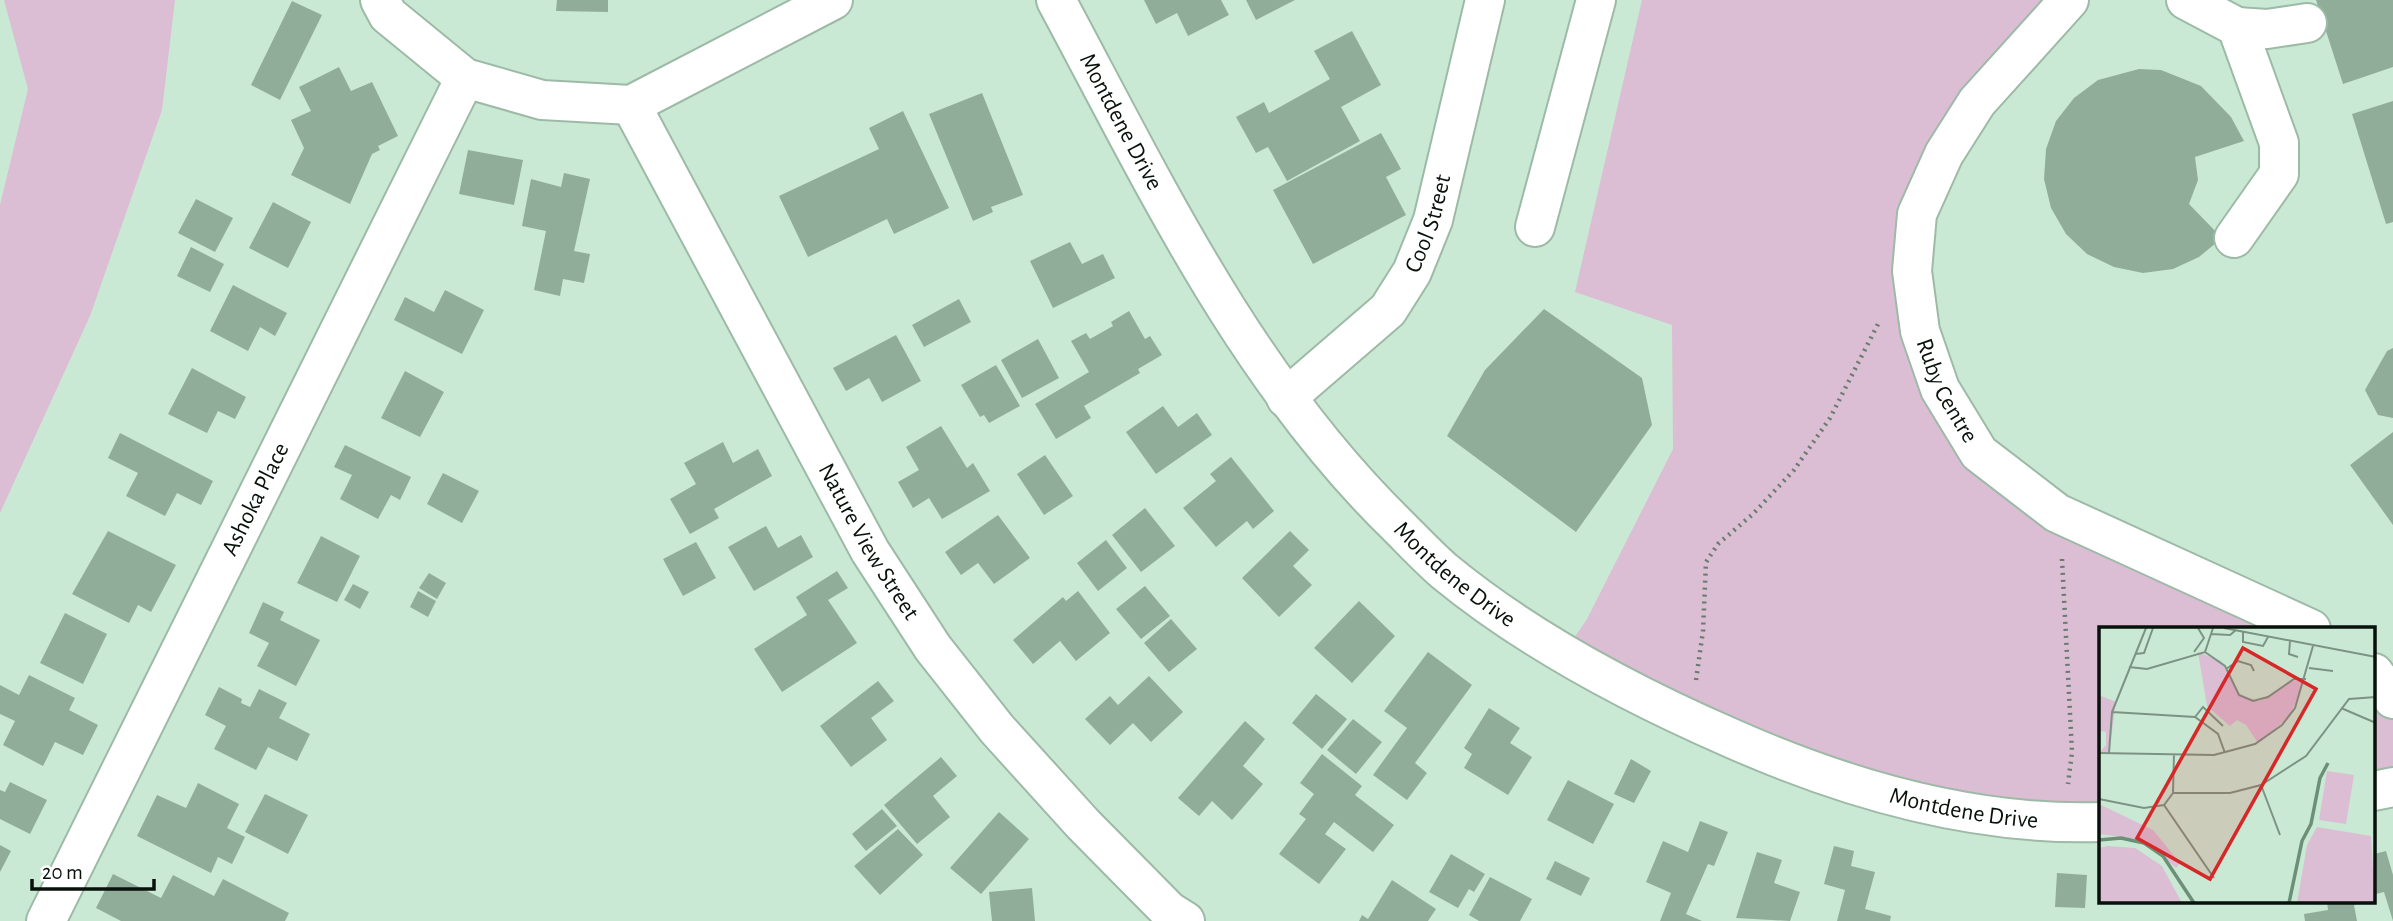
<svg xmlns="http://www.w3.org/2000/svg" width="2393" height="921" font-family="'Alegreya Sans',sans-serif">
<rect width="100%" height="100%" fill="#cae9d4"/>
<path fill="#dbbdd4" d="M4,0h171l-13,110 -72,206 -90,197v-308l28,-116z
M1642,0h430l-94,103 -65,168 67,182 334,176h-213v193l-236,-34 -301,-135 23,-34 86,-170 -1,-124 -97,-33z
M2374,671l19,26v89l-19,4z"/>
<path fill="#90ad9a" d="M557,0h51v12l-52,-1z
M1144,0h77l8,15 -41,21 -11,-23 -21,11z
M1246,0h49l-39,20z
M2316,0h77v67l-50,17z
M292,1l30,14 -42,85 -29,-15z
M1352,31l29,54 -40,22 19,34 -73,40 -19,-34 -12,6 -20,-36 28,-15 5,11 61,-34 -16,-28z
M339,67l12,24 21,-9 26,54 -20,10 2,4 -8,4 -22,50 -59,-29 13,-27 -13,-28 20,-9 -12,-24z
M2139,69l22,1 40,16 30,31 13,24 -49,16 3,23 -9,24 33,34 -23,19 -26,12 -30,4 -29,-6 -27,-13 -21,-20 -15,-26 -7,-29 2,-30 10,-28 18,-23 24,-18z
M982,93l41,102 -32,12 2,5 -20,9 -44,-107z
M2393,101v121l-7,2 -34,-110z
M903,111l46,97 -55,26 -7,-15 -79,38 -29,-61 100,-47 -10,-21z
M1381,133l20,36 -15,8 20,38 -93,49 -40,-74z
M468,150l55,10 -9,45 -55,-11z
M564,173l26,6 -16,72 16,3 -6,29 -21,-4 -3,17 -26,-6 12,-59 -24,-5 9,-47 30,8z
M196,199l37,19 -18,34 -37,-19z
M273,202l38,20 -23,46 -39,-20z
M1070,242l12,22 21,-10 12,24 -62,30 -23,-47z
M191,247l33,17 -14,28 -33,-16z
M233,285l54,28 -12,23 -15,-9 -12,24 -38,-20z
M445,290l39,20 -22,44 -68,-34 11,-23 29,15z
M959,299l12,23 -47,25 -12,-22z
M1544,309l98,69 10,47 -76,107 -129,-96 38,-66z
M1129,311l16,28 5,-3 12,19 -24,14 2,4 -56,33 7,12 -35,21 -21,-35 54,-32 -18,-31 15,-8 4,6 23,-13 -2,-4z
M896,335l25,46 -39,21 -13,-24 -23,13 -13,-23z
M1038,339l21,39 -37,20 -21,-38z
M2393,348v70l-15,-3 -13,-25 22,-39z
M996,365l24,41 -31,17 -5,-8 -4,2 -19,-32z
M192,368l54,29 -11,22 -17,-8 -11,22 -39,-19z
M405,371l39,21 -24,45 -39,-19z
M1163,406l15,21 19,-14 15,22 -56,39 -30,-42z
M941,426l26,42 6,-5 17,28 -48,28 -13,-21 -16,10 -15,-26 21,-12 -13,-23z
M2393,432v93l-43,-60z
M120,433l93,48 -12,24 -24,-12 -12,23 -39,-20 12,-23 -30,-15z
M723,442l10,21 25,-14 14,27 -58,33 5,9 -29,16 -20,-35 26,-15 -12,-21z
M345,445l66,32 -11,23 -9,-5 -13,24 -38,-20 12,-24 -18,-8z
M1045,455l28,41 -29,19 -27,-41z
M1231,457l43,54 -21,18 -6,-8 -31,26 -33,-39 33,-27 -6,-7z
M443,473l36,18 -17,32 -35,-19z
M1145,508l30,38 -34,26 -29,-37z
M998,515l32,43 -36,26 -16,-21 -17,12 -16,-23z
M766,526l12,22 23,-13 12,22 -59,34 -26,-44z
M108,531l68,34 -25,47 -13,-7 -9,18 -57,-29z
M1290,531l19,19 -16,16 19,19 -33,32 -37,-39z
M321,536l39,20 -23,46 -40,-19z
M1106,540l21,28 -29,23 -21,-28z
M696,542l20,36 -33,18 -20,-37z
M837,571l11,17 -20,12 29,43 -75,49 -28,-43 53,-34 -11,-18z
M429,573l17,10 -9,16 -18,-11z
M353,584l16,8 -9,17 -16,-9z
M1145,586l25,30 -29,23 -25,-30z
M418,591l18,10 -8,16 -18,-10z
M1078,591l32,42 -34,28 -16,-20 -27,23 -20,-24 50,-43 3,4z
M1359,601l36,35 -43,47 -38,-35z
M263,602l21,10 -4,8 40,20 -24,46 -39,-20 12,-23 -20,-10z
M65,613l42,21 -24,50 -43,-21z
M1171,619l26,30 -28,23 -25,-29z
M1428,652l44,33 -57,78 12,10 -20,27 -34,-25 34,-47 -23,-17z
M29,675l46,23 -6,12 29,15 -15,30 -28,-13 -12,24 -40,-21 12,-24 -15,-7v-29l19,10z
M1149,676l34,36 -32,30 -18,-19 -23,22 -25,-26 25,-23 8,9z
M878,681l16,20 -23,17 16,22 -36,27 -31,-41z
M219,687l23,12 -1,4 9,4 9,-18 28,14 -8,15 31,16 -13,27 -29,-14 -12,23 -42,-21 12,-23 -21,-11z
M1316,694l31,25 -25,30 -30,-26z
M1489,708l31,20 -10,15 22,14 -24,38 -44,-27 8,-14 -8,-6z
M1353,719l29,23 -26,32 -29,-24z
M1245,721l20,18 -22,27 20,18 -31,36 -20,-19 -13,15 -21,-18z
M1322,754l40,32 -7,9 39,30 -21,27 -39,-30 -9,12 21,15 -27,35 -40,-30 27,-35 -7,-5 15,-20 -14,-11z
M941,757l16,19 -24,20 17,21 -33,27 -33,-39z
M1631,759l20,12 -17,32 -20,-9z
M1568,780l46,24 -21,40 -46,-24z
M10,782l37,18 -17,34 -30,-15v-29l5,2z
M198,783l41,21 -12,24 18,9 -13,27 -14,-7 -7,16 -74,-37 20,-41 29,13z
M265,794l43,21 -20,39 -43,-22z
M882,809l15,17 -31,25 -14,-17z
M999,812l30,27 -48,55 -31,-26z
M1700,821l28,11 -14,34 -6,-2 -22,50 16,7h-42l11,-28 -25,-11 17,-41 25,11z
M898,829l25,26 -43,40 -26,-29z
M0,845l11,6 -11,21z
M1834,846l20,5 -3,15 24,6 -10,37 26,7 -1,5h-53l8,-31 -21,-6z
M2386,851l7,24v46l-9,-29 -8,2 -2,-8v-32z
M1757,852l25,8 -8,23 26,9 -10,29 -54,-3z
M1451,854l34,20 -11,18 -5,-3 -11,19 -29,-16z
M1555,861l35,17 -9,18 -35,-17z
M2057,873l30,2 -2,33 -30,-1z
M113,874l48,24 12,-23 41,21 9,-17 66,34 -4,8h-164l-25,-13z
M1490,877l42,22 -12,22h-41l-10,-6z
M1392,880l44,29 -8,12h-69l3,-6 6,4z
M1032,888l3,33h-43l-3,-29z
M2327,902h35l-8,3 3,16h-52l-1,-7 24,-4z"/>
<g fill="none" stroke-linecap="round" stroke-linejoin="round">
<defs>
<g id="minor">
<path d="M380,0l8,15 77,63 77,22 89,5 202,-105"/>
<path id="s1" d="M1056,0c99,185 190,378 342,526 15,15 30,31 46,45 85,70 186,123 287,167 115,51 243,88 370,84"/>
<path id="s2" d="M2069,0l-92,102 -33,52 -27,60 -5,57 8,60 20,58 39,64 78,60 254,116"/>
<path d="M2186,0l51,27 42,116v31l-45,64"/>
<path d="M2237,27l30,2 40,-6"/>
<path id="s3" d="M631,105l239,446 63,97 64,81 86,95 86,87 16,10"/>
<path d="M1535,227l61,-227"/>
<path id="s4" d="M1286,398l102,-88 24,-38 21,-52 52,-220"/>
<path d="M2374,673l19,26"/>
<path d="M2374,791l19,-4"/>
<path id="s5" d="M46,921l419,-843"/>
</g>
</defs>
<use href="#minor" stroke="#9dbaa6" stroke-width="42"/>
<path stroke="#687c6e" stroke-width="4.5" stroke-dasharray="2 5" stroke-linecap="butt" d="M2062,559l10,193 -4,32
M1696,680l7,-49 3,-69 12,-18 35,-30 41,-44 36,-52 48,-94"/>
<use href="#minor" stroke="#fff" stroke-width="38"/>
</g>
<g text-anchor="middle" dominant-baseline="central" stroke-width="5" stroke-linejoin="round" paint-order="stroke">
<g font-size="24" fill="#08120b" stroke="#fff">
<text stroke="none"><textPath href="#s1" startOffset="138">Montdene Drive</textPath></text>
<text stroke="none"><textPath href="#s4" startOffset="231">Cool Street</textPath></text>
<text stroke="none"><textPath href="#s2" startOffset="448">Ruby Centre</textPath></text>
<text stroke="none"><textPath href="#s5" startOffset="471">Ashoka Place</textPath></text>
<text stroke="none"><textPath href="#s3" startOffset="497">Nature View Street</textPath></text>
<text stroke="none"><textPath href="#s1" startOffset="705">Montdene Drive</textPath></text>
<text stroke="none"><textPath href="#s1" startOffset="1272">Montdene Drive</textPath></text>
</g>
</g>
<g transform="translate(2099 627)">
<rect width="276" height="276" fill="#cae9d4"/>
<path d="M99,25l23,9 18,34 21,6 30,-20 16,-2 -17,38 -31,26 -12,-18 -9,-5 -7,6 -23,-20zM0,68l17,7 -7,51h-10l7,-8v-13l-7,-1zM228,144l27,4 -8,49 -27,-4zM0,177l54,26 27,33 -4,5 -31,-28 -46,-6zM218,200l54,9 4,67h-78l10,-58zM9,219l27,2 27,18 20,37h-83v-55z" fill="#dbbdd4"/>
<path fill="none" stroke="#6c8f78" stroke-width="3.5" d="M0,213l22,-2 23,5 19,13 31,47M190,276l13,-62 9,-17 9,-46 8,-15"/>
<path fill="none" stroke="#7c9384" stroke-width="2" d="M125,1l152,29M144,5v10l20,4 5,-9M112,7l19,1 6,-5M191,14l-1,13 9,3M95,25l10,-14 -6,-10M106,25l8,-24M36,27l9,-1 9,-25M30,40l18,2 58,-17 20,14 14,29 14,6 15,-4 26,-18h12M210,41l24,3M127,42l12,-8 13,4 3,6M242,81l35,15M13,85l83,5 23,17 7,19M96,90l8,-10 20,19M0,126l115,2 41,-11 27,-19 13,-17 18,-62M10,126l3,-41 34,-84M162,158l19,50M74,166h57l31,-8 45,-29 43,-57 27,-2M0,172l45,9 20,-3 9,-12 1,-39M65,178l50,73"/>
<path fill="#d62828" fill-opacity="0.15" stroke="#d62828" stroke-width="3.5" d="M144,21l73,41 -106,190 -73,-41z"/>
<rect width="276" height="276" fill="none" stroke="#08120b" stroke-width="3.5"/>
</g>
<path d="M32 879v10h122v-10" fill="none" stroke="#08120b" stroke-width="3.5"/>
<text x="42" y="879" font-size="21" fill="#08120b" stroke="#ffffff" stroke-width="5" paint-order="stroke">20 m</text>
</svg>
